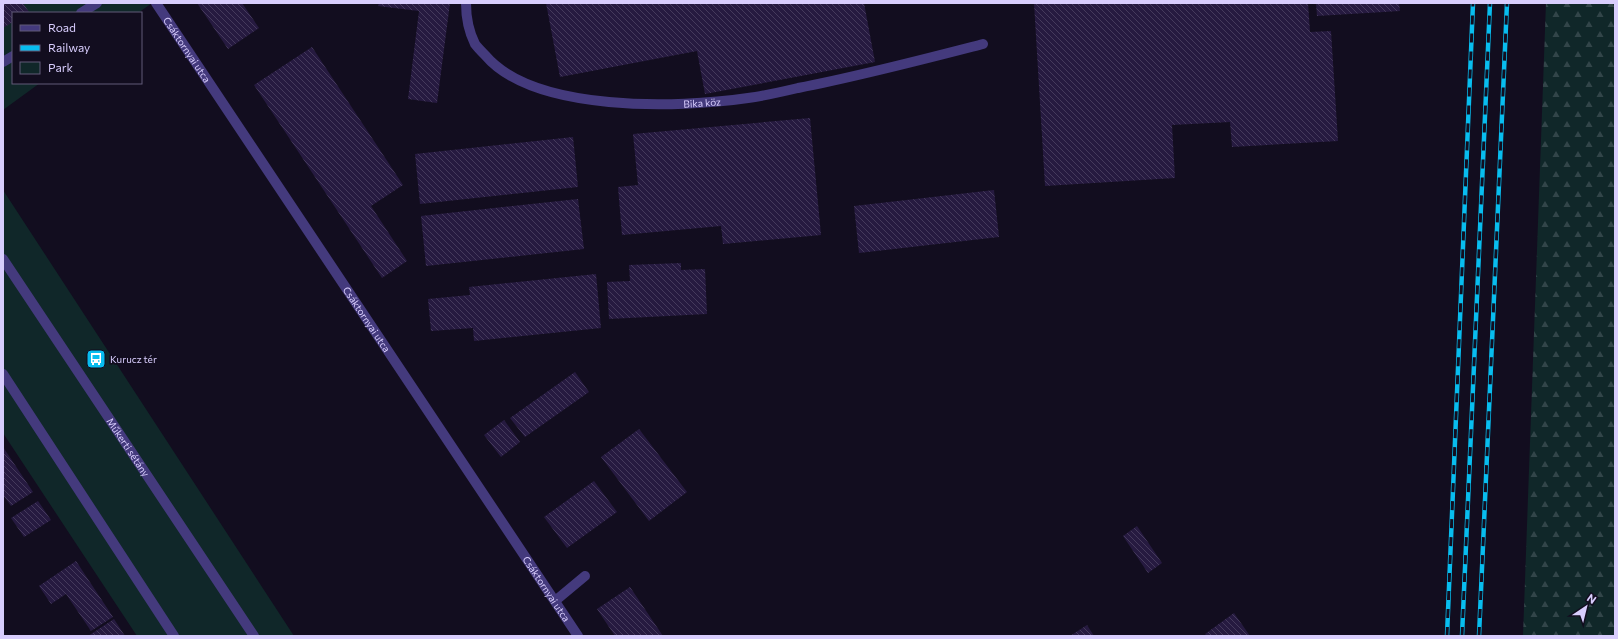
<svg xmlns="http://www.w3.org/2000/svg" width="1618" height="639" font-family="Commissioner,sans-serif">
<defs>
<pattern id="forest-firs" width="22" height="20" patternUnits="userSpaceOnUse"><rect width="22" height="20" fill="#102729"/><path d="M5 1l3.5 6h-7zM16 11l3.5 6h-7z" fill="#324549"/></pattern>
<pattern id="building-back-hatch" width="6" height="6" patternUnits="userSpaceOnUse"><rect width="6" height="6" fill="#261a40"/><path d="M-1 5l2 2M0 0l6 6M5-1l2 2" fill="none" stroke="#453a5c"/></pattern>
</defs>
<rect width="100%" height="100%" fill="#120d1f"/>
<path fill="url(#forest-firs)" d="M1546,3h69v633h-92z"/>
<path fill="#102729" d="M3,3h149l-14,10h-125v70h27l-37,27z
M3,190l291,446h-157l-134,-203z"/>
<path fill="url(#building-back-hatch)" d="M3,3h20l6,9 -3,1h-13v9l-10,6z
M197,3h45l17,25 -31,21z
M379,3h71l-13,100 -29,-4 11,-88 -41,-5z
M546,3h318l11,59 -170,32 -8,-43 -137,26z
M1034,3h274l2,29 21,-1 7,110 -106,6 -2,-25 -58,3 3,53 -130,8z
M1316,3h83l1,8 -83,5z
M312,47l91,138 -32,21 36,55 -25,17 -128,-193z
M810,118l11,117 -98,9 -2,-18 -99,9 -4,-48 20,-2 -5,-51z
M573,137l5,50 -158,17 -5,-50z
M994,190l5,47 -140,16 -5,-47z
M578,199l6,50 -158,17 -5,-50z
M681,263v7l24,-1 2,45 -98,5 -2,-37 23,-1 -1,-16z
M596,274l5,54 -127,13 -1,-13 -42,3 -3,-32 42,-4 -1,-8z
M575,372l14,20 -64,45 -15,-19z
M504,420l16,22 -19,15 -17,-22z
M639,429l48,63 -38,29 -48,-64z
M3,447l30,45 -22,14 -8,-11z
M594,481l23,31 -50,36 -23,-31z
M38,501l13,19 -27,17 -13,-19z
M1137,526l25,37 -14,10 -25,-37z
M76,561l37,56 -22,14 -25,-37 -15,10 -12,-18z
M630,587l33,49h-48l-18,-27z
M1234,613l16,23h-43l-2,-2z
M114,619l11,17h-37z
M1087,625l7,11h-24z"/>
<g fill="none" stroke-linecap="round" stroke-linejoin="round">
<g stroke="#443a7d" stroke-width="10">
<path id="s1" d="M156,3l422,633"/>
<path id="s2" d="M466,3c0,13 3,29 9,41 3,4 7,8 10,11 49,58 194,53 263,43 16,-2 33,-6 50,-10 62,-12 123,-28 185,-44"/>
<path d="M81,13l16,-10"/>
<path d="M3,62l10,-6"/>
<path id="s3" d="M3,259l251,377"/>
<path d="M3,374l171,262"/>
<path d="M555,601l30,-25"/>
</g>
<defs>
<path id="rail" d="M1447,636l26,-633
M1462,636l28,-633
M1479,636l28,-633"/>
</defs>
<use href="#rail" stroke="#08bdef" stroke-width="4.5"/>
<use href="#rail" stroke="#120d1f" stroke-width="3" stroke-dasharray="9" stroke-linecap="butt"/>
</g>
<defs>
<symbol id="bus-square" viewBox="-11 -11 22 22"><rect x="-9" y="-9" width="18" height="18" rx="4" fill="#08bdef" stroke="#120d1f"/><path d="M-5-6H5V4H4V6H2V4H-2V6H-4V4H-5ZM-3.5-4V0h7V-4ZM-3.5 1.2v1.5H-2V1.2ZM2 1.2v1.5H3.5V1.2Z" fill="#fff"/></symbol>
</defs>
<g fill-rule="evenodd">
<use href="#bus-square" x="85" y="348" width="22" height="22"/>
</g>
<g text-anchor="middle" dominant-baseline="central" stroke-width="3.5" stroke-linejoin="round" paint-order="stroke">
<g font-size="10" fill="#d8cdfd" stroke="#120d1f">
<text stroke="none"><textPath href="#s1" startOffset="56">Csáktornyai utca</textPath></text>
<text stroke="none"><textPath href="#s2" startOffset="286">Bika köz</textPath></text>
<text stroke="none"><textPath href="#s1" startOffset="380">Csáktornyai utca</textPath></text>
<text stroke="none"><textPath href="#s3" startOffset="226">Műkerti sétány</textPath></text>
<text stroke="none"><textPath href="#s1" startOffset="704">Csáktornyai utca</textPath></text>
</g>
<g font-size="10" fill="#d8cdfd" stroke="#120d1f" text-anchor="start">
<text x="110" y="359">Kurucz tér</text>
</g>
</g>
<rect width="1618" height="639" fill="none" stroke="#d8cdfd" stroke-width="8"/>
<rect x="12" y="12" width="130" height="72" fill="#120d1f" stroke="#615a78"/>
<rect x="20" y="25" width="20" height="6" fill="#443a7d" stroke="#615a78"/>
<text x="48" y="32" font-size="12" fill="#d8cdfd">Road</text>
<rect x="20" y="45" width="20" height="6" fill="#08bdef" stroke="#615a78"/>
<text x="48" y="52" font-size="12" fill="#d8cdfd">Railway</text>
<rect x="20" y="62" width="20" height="12" fill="#102729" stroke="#615a78"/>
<text x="48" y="72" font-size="12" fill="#d8cdfd">Park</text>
<g transform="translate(1586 607) rotate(35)" stroke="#120d1f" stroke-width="3" paint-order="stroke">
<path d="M0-3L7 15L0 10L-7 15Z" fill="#d8cdfd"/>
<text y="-6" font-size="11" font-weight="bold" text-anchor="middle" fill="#d8cdfd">N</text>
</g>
</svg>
